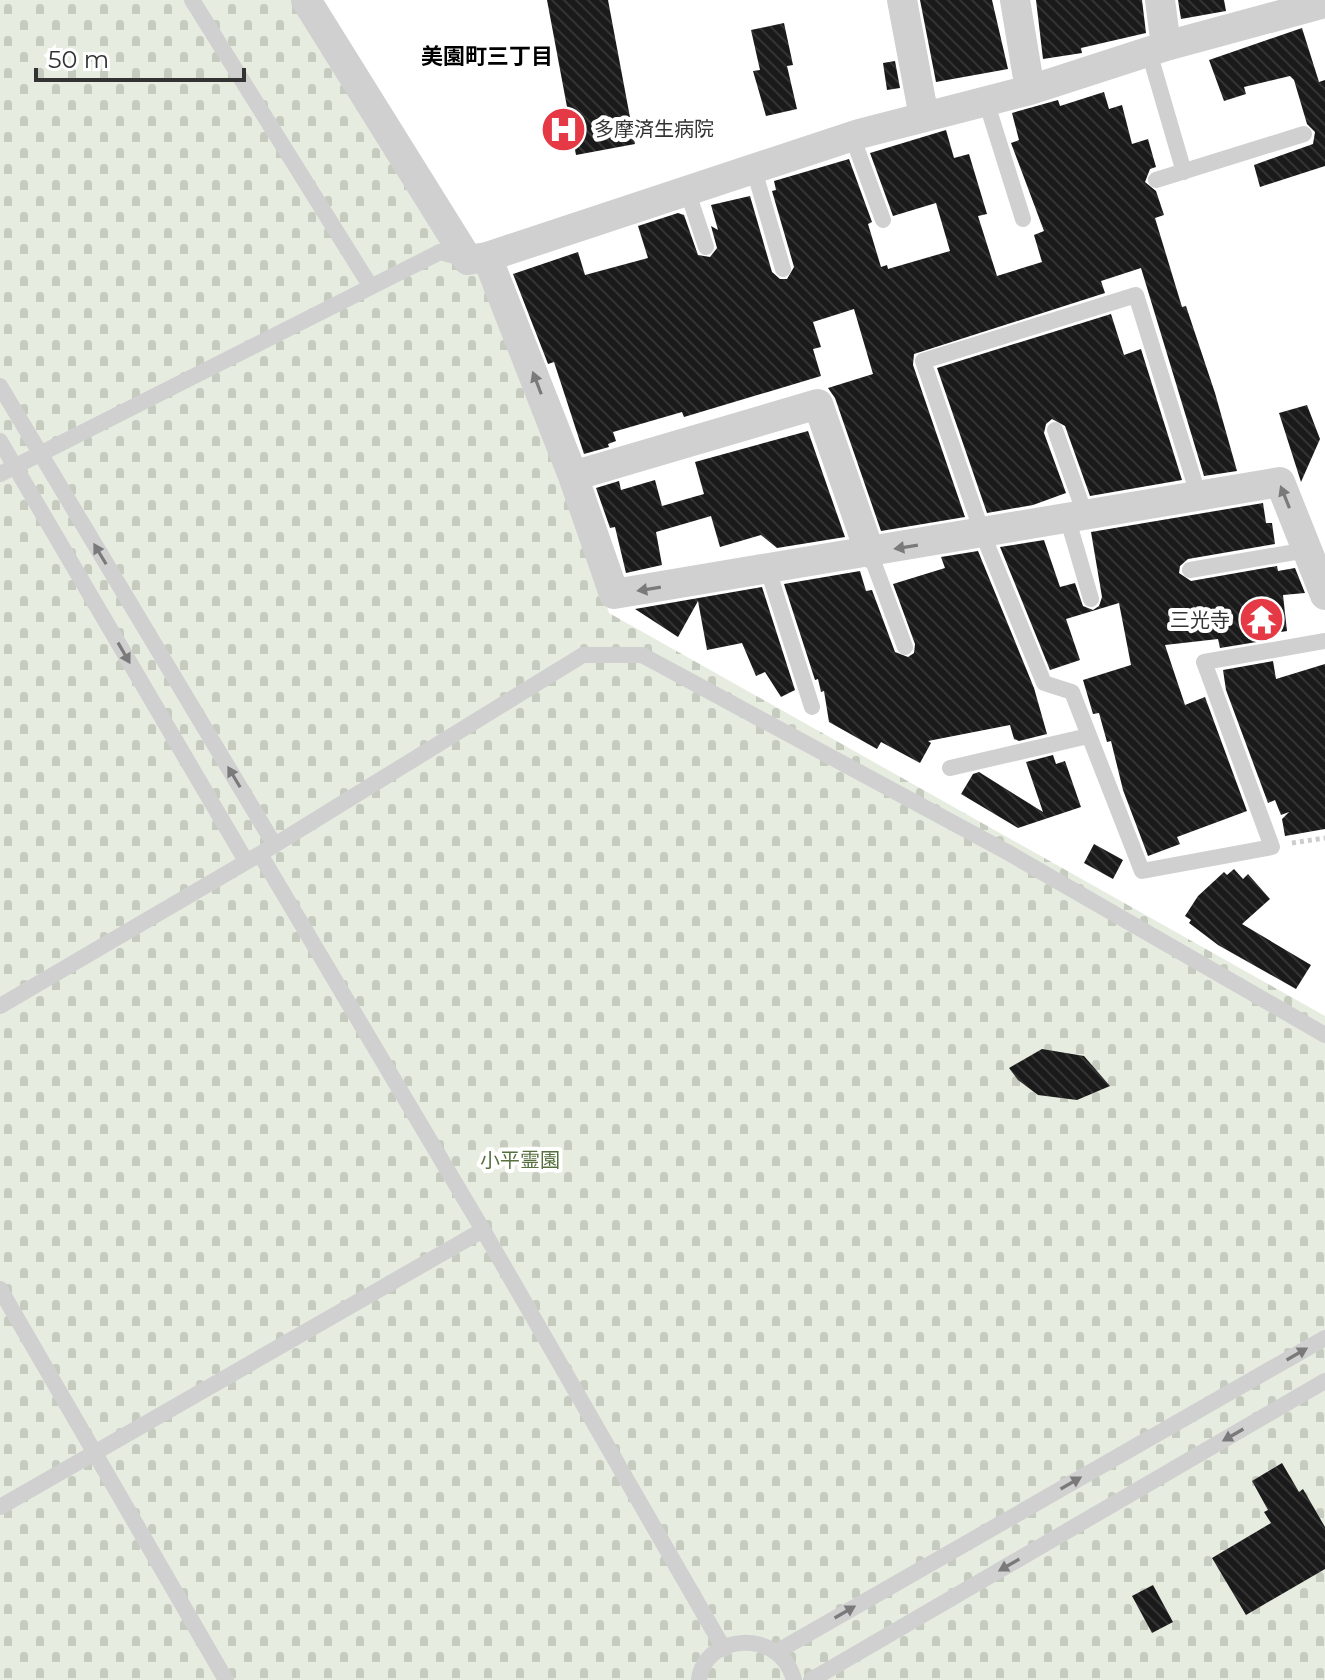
<svg xmlns="http://www.w3.org/2000/svg" width="1325" height="1680" font-family="Montserrat,'Noto Sans JP',sans-serif">
<defs>
<pattern id="cemetery-stones" width="16" height="16" patternUnits="userSpaceOnUse" patternTransform="scale(2)"><rect width="16" height="16" fill="#e6ecdf"/><path d="M2 7V4a2 2 0 0 1 4 0v3zM10 15v-3a2 2 0 0 1 4 0v3z" fill="#c6cbc0"/></pattern>
<pattern id="building-back-hatch" width="6" height="6" patternUnits="userSpaceOnUse" patternTransform="scale(2)"><rect width="6" height="6" fill="#1a1a1a"/><path d="M-1 5l2 2M0 0l6 6M5-1l2 2" fill="none" stroke="#333"/></pattern>
</defs>
<rect width="100%" height="100%" fill="#fff"/>
<path fill="url(#cemetery-stones)" d="M0,0h294l198,268 117,345 716,403v664h-1325z"/>
<path fill="url(#building-back-hatch)" d="M547,0h61l27,144 -59,11z
M920,0h72l16,69 -72,13z
M1036,0h106l4,33 -65,15 1,5 -39,6z
M1178,0h46l2,11 -45,8z
M784,23l9,42 -6,1 10,43 -31,7 -13,-45 7,-1 -9,-40z
M1302,28l17,54 6,-2v86l-65,21 -6,-22 59,-21 2,-12 -8,-8 -13,-44 -4,-4 -46,11 2,7 -22,7 -15,-41z
M895,61l5,27 -13,2 -4,-27z
M1104,92l5,17 13,-4 10,39 16,-5 8,28 -6,2 -5,13 11,9 8,24 -9,3 27,89 4,-1 29,87 22,78 -33,5 -63,-208 -40,13 4,12 -191,61 -1,11 52,152 -84,14 -46,-133 -7,-10 45,-14 -19,-65 -41,13 8,25 -8,2 8,27 -137,41 -2,-5 -69,20 3,9 -8,3 1,3 -25,7 -30,-92 -6,2 -35,-90 65,-22 7,23 63,-17 -10,-32 40,-13 6,2 14,40 12,2 7,-9 -6,-22 7,4 -7,-25 39,-9 22,76 8,7h7l7,-12 -22,-76 4,-1 -2,-9 75,-22 23,63 -4,2 13,43 6,-2 1,4 62,-18 -14,-48 -43,13 -23,-63 76,-23 8,28 15,-4 18,60 -9,2 19,60 45,-14 -8,-27 10,-4 -33,-88 8,-3 -7,-27 46,-13 2,6z
M1111,314l13,41 17,-6 41,131 -92,16 -25,-70 -13,-7 -6,5 -2,9 22,60 -33,12 -46,8 -50,-145z
M1307,405l13,34 -19,43 -22,-69z
M808,431l37,106 -68,11 -16,-13 -41,12 -9,-31 -55,16 6,33 -36,8 -11,-46 -5,1 -14,-40 23,-7 2,9 34,-10 7,26 42,-12 -9,-32z
M1263,503l3,20h6l3,21 -87,15 -8,7 -1,7 12,8 86,-15 1,5 17,-3 10,25 -22,2 4,36 -19,3 1,6 -49,8 -2,-9 -53,6 20,60 20,-8 42,114 -70,26 3,7 -32,12 -25,-66 -12,-49 -4,1 -8,-29 -6,1 -10,-34 48,-15 -12,-62 -53,16 14,41 -30,10 -50,-123 44,-7 16,47 15,-4 8,23 10,4 6,-4 3,-9 -11,-65z
M978,551l56,137 13,46 -28,7 -5,-2 -4,-14 -82,16 3,2 -11,20 -39,-21 -4,7 -48,-27 -5,-31 -3,1 -3,-13 -3,1 -31,-96 76,-13 6,20 6,-1 23,62 13,5 6,-4 1,-9 -22,-60 52,-16 -4,-11z
M762,587l33,103 -14,7 -16,-25 -9,4 -14,-33 -35,7 -9,-49 -20,36 -43,-28z
M1273,661l3,18 49,-15v165l-40,7 -3,-17 7,-7 -8,3 -6,-15 -7,3 -42,-113 -3,-20z
M1053,755l3,9 9,-3 16,46 -63,21 -57,-34 12,-20 6,-2 64,40 -17,-50z
M1094,844l29,16 -10,19 -29,-16z
M1234,869l9,10 5,-5 22,25 -28,25 69,41 -15,24 -78,-44 -29,-22 2,-3 -6,-4 13,-20 26,-24 3,3z
M1042,1049l42,7 26,30 -33,14 -39,-5 -20,-15 -9,-12z
M1282,1463l17,29 4,-3 22,38v42l-79,46 -34,-57 59,-35 -7,-11 4,-2 -16,-29z
M1153,1585l20,37 -21,11 -20,-37z"/>
<g fill="none" stroke-linecap="round" stroke-linejoin="round">
<path stroke="#cdcdcd" stroke-width="5" stroke-dasharray="4 4" stroke-linecap="butt" d="M1292,843l33,-5"/>
<path stroke="#d0d0d0" stroke-width="16" d="M192,0l179,287
M1149,52l35,120
M986,101l37,118
M852,136l31,84
M754,170l29,99
M1156,180l148,-46
M688,193l18,54
M0,386l274,458
M1055,430l31,87
M0,441l246,420
M0,474l440,-222 25,7
M1199,497l-63,-202 -213,66 60,174 61,148 28,9 70,179 130,-24 -68,-185 121,-21
M1068,520l23,79
M870,553l35,94
M768,570l44,137
M1190,570l117,-20
M950,768l138,-32
M260,854l223,376 241,419
M0,1006l260,-152 323,-199h59l365,197 318,183
M0,1289l226,391
M0,1507l483,-277
M778,1651l547,-313
M699,1680c5,-46 81,-53 95,0
M811,1680l514,-299"/>
<path stroke="#d0d0d0" stroke-width="30" d="M306,0l162,260 19,-3 372,-123 171,-44 136,-44 159,-43
M902,0l22,117
M1015,0l15,90
M1160,0l6,46
M487,257l86,219 41,118 666,-112 45,113
M573,476l245,-72 52,149"/>
</g>
<defs><path id="oneway-solid" d="M-6-.8H1V-3.2L6.5 0L1 3.2V.8H-6Z" transform="scale(2)"/></defs>
<g fill="#7a7a7a">
<use href="#oneway-solid" transform="translate(537 383) rotate(-111)"/>
<use href="#oneway-solid" transform="translate(1285 497) rotate(-112)"/>
<use href="#oneway-solid" transform="translate(906 547) rotate(171)"/>
<use href="#oneway-solid" transform="translate(100 554) rotate(-121)"/>
<use href="#oneway-solid" transform="translate(649 589) rotate(171)"/>
<use href="#oneway-solid" transform="translate(124 653) rotate(60)"/>
<use href="#oneway-solid" transform="translate(234 777) rotate(-121)"/>
<use href="#oneway-solid" transform="translate(1297 1354) rotate(-30)"/>
<use href="#oneway-solid" transform="translate(1233 1435) rotate(150)"/>
<use href="#oneway-solid" transform="translate(1071 1483) rotate(-30)"/>
<use href="#oneway-solid" transform="translate(1009 1565) rotate(150)"/>
<use href="#oneway-solid" transform="translate(845 1612) rotate(-30)"/>
</g>
<defs>
<symbol id="hospital-disc" viewBox="-11 -11 22 22"><circle r="9.5" fill="#e63946" stroke="#fff"/><path d="M-5-5h3v3.5h4V-5h3V5h-3V1.5h-4V5h-3Z" fill="#fff"/></symbol>
<symbol id="temple-disc" viewBox="-11 -11 22 22"><circle r="9.5" fill="#e63946" stroke="#fff"/><path d="M0-6L5-2H3V0L6.5 2.5H4V6H1.5V3h-3V6H-4V2.5H-6.5L-3 0V-2H-5Z" fill="#fff"/></symbol>
</defs>
<g fill-rule="evenodd">
<use href="#hospital-disc" x="538" y="104" width="51" height="51"/>
<use href="#temple-disc" x="1236" y="594" width="51" height="51"/>
</g>
<g text-anchor="middle" dominant-baseline="central" stroke-width="8" stroke-linejoin="round" paint-order="stroke">
<g font-size="20" fill="#333" stroke="#fff" text-anchor="start">
<text x="594" y="129">多摩済生病院</text>
<text x="1230" y="620" text-anchor="end">三光寺</text>
</g>
<g font-size="20" fill="#56703f" stroke="#fff">
<text x="520" y="1160">小平霊園</text>
</g>
<g font-size="22" font-weight="bold" fill="#000" stroke="#fff">
<text x="487" y="56">美園町三丁目</text>
</g>
</g>
<path d="M36 68v12h208v-12" fill="none" stroke="#333333" stroke-width="4"/>
<text x="48" y="68" font-size="24" fill="#333333" stroke="#ffffff" stroke-width="6" paint-order="stroke">50 m</text>
</svg>
